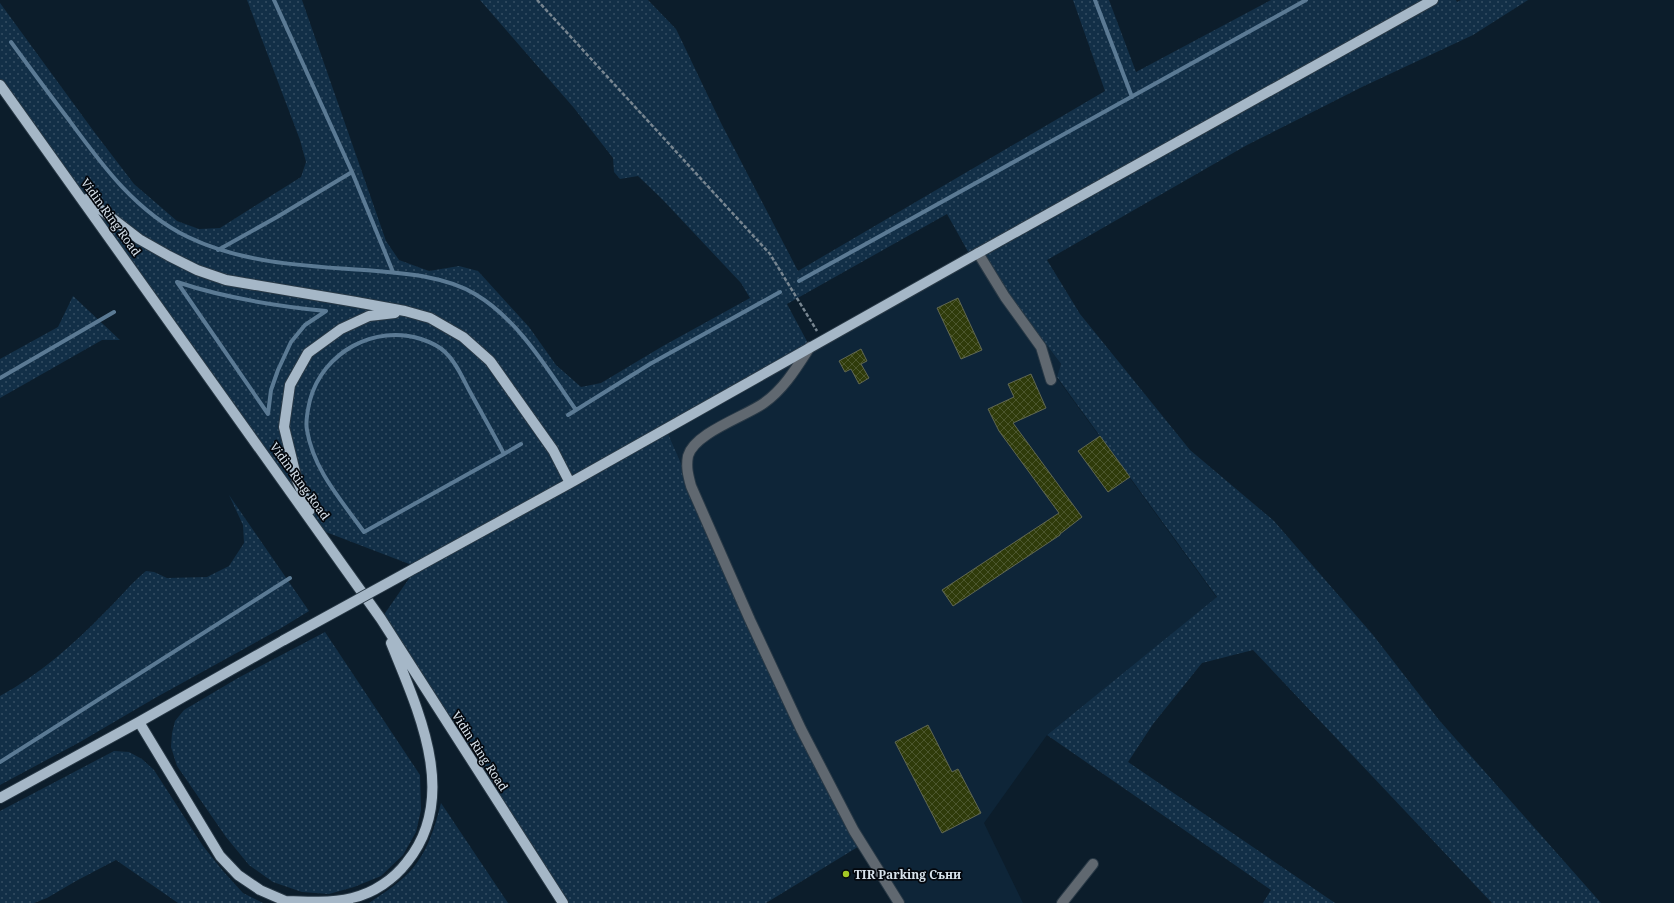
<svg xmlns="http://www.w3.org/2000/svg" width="1674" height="903" font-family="'Noto Serif',serif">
<defs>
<pattern id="grass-dots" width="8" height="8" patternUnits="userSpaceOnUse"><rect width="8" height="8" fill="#122f47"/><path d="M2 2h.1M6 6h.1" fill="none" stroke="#344d62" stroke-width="1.8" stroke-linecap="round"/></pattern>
<pattern id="building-cross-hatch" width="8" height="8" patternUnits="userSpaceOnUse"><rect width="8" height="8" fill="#2f3b0a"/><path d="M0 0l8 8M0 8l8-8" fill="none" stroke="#4c572e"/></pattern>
</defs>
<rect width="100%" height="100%" fill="#0c1d2b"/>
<path fill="#0e2538" d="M978,253l83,111 -4,14 160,220 -170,137 -63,88 39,80h-124l-37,-57 -112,-226 -84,-191z"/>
<path fill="url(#grass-dots)" d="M247,0h55l84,241 13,19 30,11 30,-5 19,5 51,56 27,38 25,22 20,-4 62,-37 87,-48 -9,-15 -79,-84 -24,-23 -18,3 -6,-7 -1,-14 -39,-50 -94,-108h168l28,29 45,94 77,148 307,-180 -32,-91h36l27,72 135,-72h185l1,2 4,-2h67l-55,35 -111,52 -115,58 -200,115 33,54 110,136 84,71 99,114 66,85 162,183h-109l-239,-253 -51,13 -49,61 -25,38 207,141h-72l8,-13 -224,-155 170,-138 -160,-220 4,-13 -83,-111 -7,4 -24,-43 -160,90 23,43 -144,82 25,57 170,359 -95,58h-203l-182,-284 36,-52 -99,-38 -318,-444v-82l95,130 39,51 43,37 22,8 21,-1 81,-51 5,-15 -6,-22z
M73,296l47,44h-18l-102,58v-39l58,-32z
M229,495l80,116 -31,19 -123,68 -75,44 -80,43v-89c40,-22 73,-51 105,-84 14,-13 26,-29 41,-41l8,1 13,6 40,-1 22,-11 15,-23 -1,-18z
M325,632l95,143 1,35 -5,22 -13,23 -22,21 -27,11 -25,7 -27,-2 -29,-10 -24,-17 -23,-28 -49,-71 -6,-19 1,-14 3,-12 9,-11 54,-32z
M114,751l15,1 13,7 12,11 49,76 20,25 20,22 20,10h-85l-62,-43 -40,21 -29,17 -13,5h-34v-92z
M441,803l67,100h-139c11,-8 23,-15 33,-24 23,-19 32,-48 39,-76z"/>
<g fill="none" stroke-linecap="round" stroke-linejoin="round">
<path stroke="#5b7a94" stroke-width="4" d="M274,0l78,172 41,100
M1095,0l37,97
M11,42c19,26 38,52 58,78 33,45 67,92 119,117 54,26 116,29 176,33 35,3 80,5 111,24 44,26 72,75 101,116
M218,250l59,-33 75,-45
M799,281l507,-281
M177,282c48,16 98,24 149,29l-21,14 -14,17 -13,28 -7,20 -3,24z
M0,378l114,-66
M568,415l82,-51 130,-72
M504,454c-11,-21 -23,-42 -35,-64 -7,-13 -13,-28 -24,-38 -6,-6 -15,-10 -24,-13 -46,-15 -98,13 -111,61 -2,9 -5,21 -3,30 6,39 34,70 57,102l140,-78 17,-10
M0,762l290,-184"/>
</g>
<path fill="url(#building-cross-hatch)" stroke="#616852" d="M958,298l24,52 -21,9 -24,-51z
M861,349l6,12 -6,3 8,14 -10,6 -8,-15 -6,3 -6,-11z
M1031,374l15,34 -33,15 69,94 -22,17v1l-107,71 -11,-16 117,-77 -60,-82 -11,-22 26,-12 -6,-13z
M1100,436l30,41 -22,15 -30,-41z
M928,725l24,47 6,-3 23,44 -39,20 -47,-91z"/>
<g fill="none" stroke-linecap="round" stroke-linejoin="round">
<defs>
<path id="minor" d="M978,253l27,44 36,50 10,33
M810,347c-13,20 -26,42 -46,56 -18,13 -70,30 -76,53 -2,11 0,19 3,30l59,134 51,109 53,102 45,72
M1062,903l31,-39"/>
<path id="major" d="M0,85l381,534 182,284
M87,199l52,40 30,17 28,14 29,10 130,22 49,9 25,7 33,19 27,24 63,89 17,33
M310,510l-13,-30 -13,-53 6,-42 18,-32 33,-24 28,-13 26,-3
M417,567l153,-84 401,-226 462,-257
M139,722l81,134 18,19 22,15 30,13
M0,798l139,-76 145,-82
M285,901c22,1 46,2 67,-3 22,-5 42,-19 55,-36 53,-65 11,-152 -16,-219"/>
</defs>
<use href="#minor" stroke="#293946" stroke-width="12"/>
<use href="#major" stroke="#293946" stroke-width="12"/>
<path stroke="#788691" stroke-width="2.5" stroke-dasharray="4 2" stroke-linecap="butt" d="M537,0l233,254 47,77"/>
<use href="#minor" stroke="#606870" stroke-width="10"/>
<use href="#major" stroke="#a5b7c7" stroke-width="10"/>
<defs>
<path id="major-bridge" d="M284,640l133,-73"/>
</defs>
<use href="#major-bridge" stroke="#293946" stroke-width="12" stroke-linecap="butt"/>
<use href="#major-bridge" stroke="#a5b7c7" stroke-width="10"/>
</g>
<circle fill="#a4c825" stroke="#03070d" stroke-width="1.5" cx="846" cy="874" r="4"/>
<g text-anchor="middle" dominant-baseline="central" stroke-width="3.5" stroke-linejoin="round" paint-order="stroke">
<g font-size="12" fill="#d8e3ec" stroke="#03070d">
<text transform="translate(111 217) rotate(54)">Vidin Ring Road</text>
<text transform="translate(300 481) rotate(54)">Vidin Ring Road</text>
<text transform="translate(480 751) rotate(57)">Vidin Ring Road</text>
</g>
<g font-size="12" font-weight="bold" fill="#d8e3ec" stroke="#03070d" text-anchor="start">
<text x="854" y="874">TIR Parking Съни</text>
</g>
</g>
</svg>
